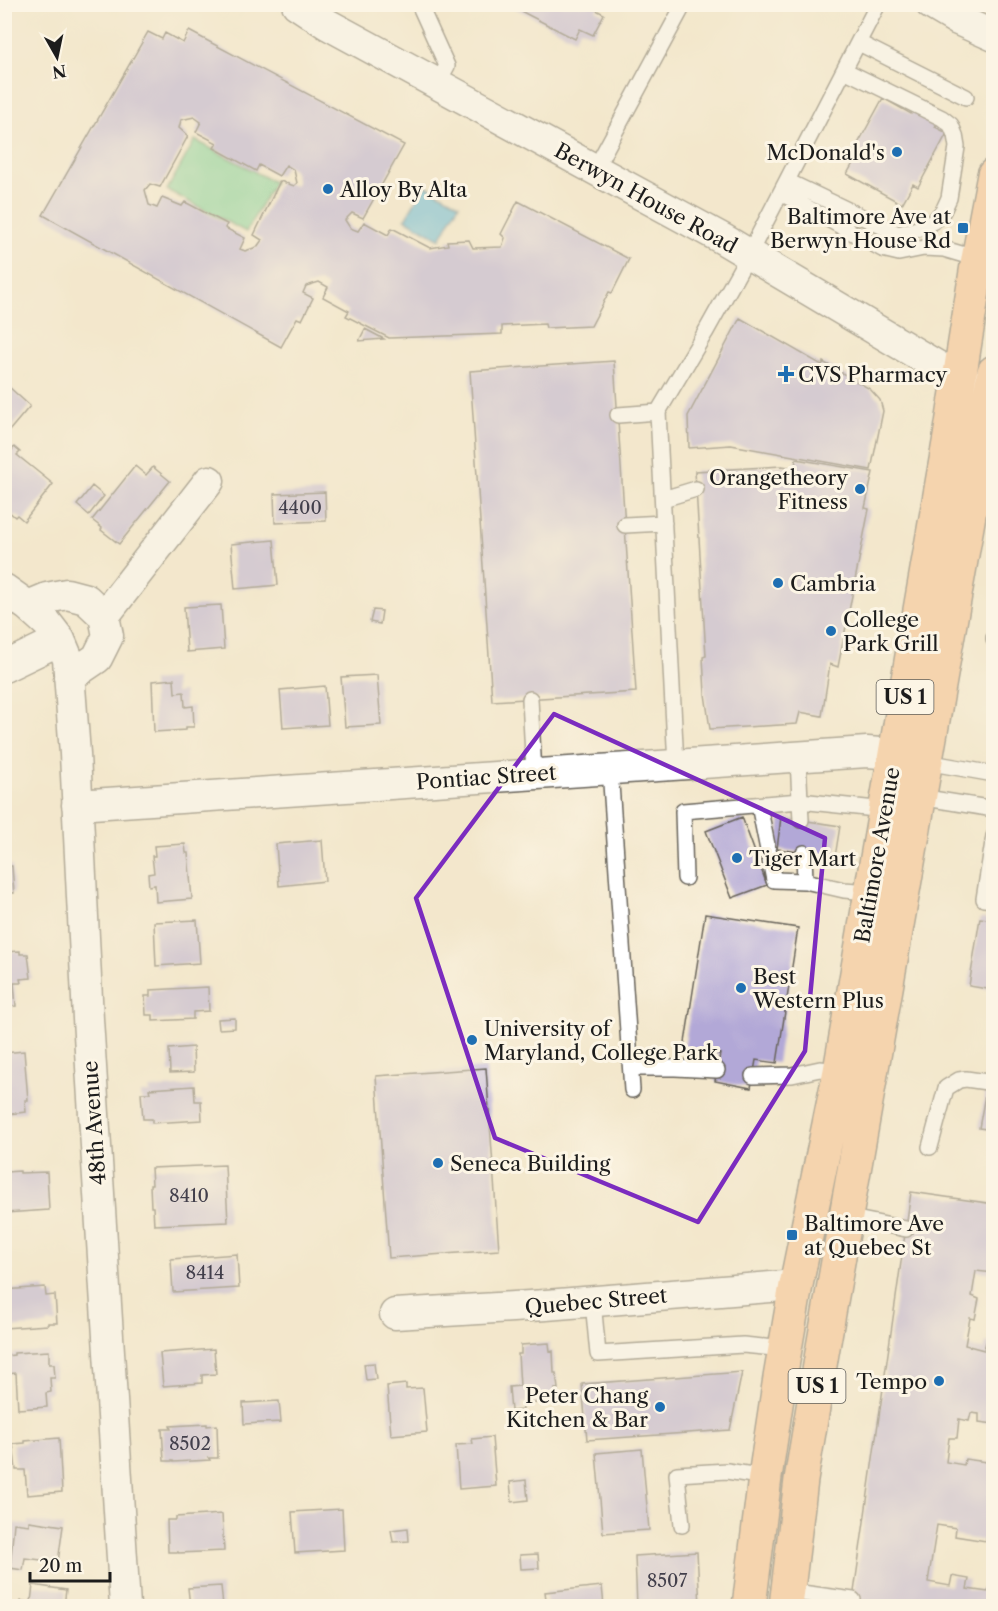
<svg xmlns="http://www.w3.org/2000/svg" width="998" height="1611" font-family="'Libre Caslon Text',serif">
<rect width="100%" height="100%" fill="#fcf5e5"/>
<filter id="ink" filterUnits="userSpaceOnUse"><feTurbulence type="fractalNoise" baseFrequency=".0167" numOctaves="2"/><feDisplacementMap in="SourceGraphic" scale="12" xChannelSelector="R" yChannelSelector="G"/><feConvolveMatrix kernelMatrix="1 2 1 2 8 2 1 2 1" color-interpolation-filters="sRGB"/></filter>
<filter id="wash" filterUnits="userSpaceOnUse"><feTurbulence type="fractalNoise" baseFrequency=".008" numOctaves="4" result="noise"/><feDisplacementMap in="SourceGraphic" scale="24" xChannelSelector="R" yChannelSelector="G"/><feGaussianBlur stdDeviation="1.35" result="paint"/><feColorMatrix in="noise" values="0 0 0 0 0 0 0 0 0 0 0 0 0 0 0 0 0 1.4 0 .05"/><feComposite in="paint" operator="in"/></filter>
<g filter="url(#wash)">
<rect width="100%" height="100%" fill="#f3e7cc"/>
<path fill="#78d095" stroke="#4a7658" stroke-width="1.5" d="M195,140l79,42 -28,50 -79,-42z"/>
<path fill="#5bb7d9" stroke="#3c6a7a" stroke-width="1.5" d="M425,185l34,19 -19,35 -35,-20z"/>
<g id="blocks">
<path fill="#b2a8d7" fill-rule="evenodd" d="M509,5h90l-3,5 8,4 -11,21 -13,-6 -5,10z
M189,31l215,114 -41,73 -11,-5 -7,7 5,8 8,3 6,-9 24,13 4,-7 38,20 18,-3 -1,-4 22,-1 4,8 29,-1 3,-9 -4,-4 17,-33 111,58 -17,34 -3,-1 -18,34 -45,2 -1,-4 -43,2v8l-113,4 -43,-22 3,-5 -26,-14 5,-10 -9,-5 -13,4 -3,7 10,5 -11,22 -5,-2 -16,29 -238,-132 105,-183 14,7 3,-6 18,10zM194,117l7,5 -5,10 21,11 -3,5 42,23 3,-6 20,11 7,-11 8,5 3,13 -3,3 -14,-5 -26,54 8,5 -5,7 -12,4 -5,-2 5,-11 -20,-10 2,-4 -42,-22 -3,4 -20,-8 -5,10 -8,-3 -4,-15 5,-6 10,3 28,-51 -9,-8 2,-8z
M883,98l28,16 2,-6 25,14 -3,5 12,6 -29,54 -5,-3 -11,20 -55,-30 12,-21 -5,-2z
M740,318l82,47 -3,13 4,-16 47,27 10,11 3,11 -12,59 -140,-25 -42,3 -1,-32z
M365,329l19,10 -25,2z
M614,361l22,331 -144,9 -22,-330z
M8,386l22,20 -21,25 -5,-4v-37z
M14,447l6,5 -3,3 36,29 -29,37 -7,-6 -2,2 -8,-7 1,-2 -4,-3v-50l6,-6 2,1z
M796,459l77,13 -8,36 4,1 -31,158 -8,-3 -8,52 -22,-4 -3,12 -87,5 -5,-35 -2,-37 3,-1 -11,-185 87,-5 13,2z
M135,466l11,9 7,-8 17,14 -51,63 -18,-14 1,-2 -10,-8z
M92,486l12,10 -15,19 -12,-10z
M325,492l1,29 -51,2 -1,-29z
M274,540l4,45 -43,4 -4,-45z
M221,605l3,44 -37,3 -3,-45z
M373,610l9,1 -2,13 -10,-2z
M377,675l4,50 -36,2 -4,-50z
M174,679l1,14 9,-1 1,15 8,-1 1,21h-8v3l-32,2 -2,-51z
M325,686l3,39 -45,3 -3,-38z
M742,817l25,68 -35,13 -26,-67z
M781,817l59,9 -5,31 -58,-8z
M322,840l3,41 -46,5 -3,-42z
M185,844l1,9h2l4,46 -36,3 -1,-17 -6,1 -1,-12 6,-1 -2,-17h3l-1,-10z
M4,862h2l1,4h5l2,27h-10z
M705,914l93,14 -21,135 -21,-3 -5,28 -36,-7 5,-27 -36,-5z
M980,918l14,2v70l-25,-4z
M197,920l3,43 -44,3 -2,-44z
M20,951v3h8l3,24 -11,1 1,4h-7l2,23 -12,1v-55z
M208,987l1,24 -16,1v7l-40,2v-6h-7l-1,-19h5v-6z
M235,1018v10l-16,1 -1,-10z
M193,1047l1,25 -24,1 -1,-24z
M24,1051l4,49h-3l1,12 -18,2 -1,-13h-3v-48z
M486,1068l13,182 -110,8 -13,-182z
M987,1084l7,1v45l-15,-2z
M194,1086l1,15h6l1,19 -50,3v-4h-9l-2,-26h9l-1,-4z
M225,1165l3,57 -74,3 -1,-18h-2l-1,-22h2l-1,-17z
M20,1171v2l27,-1 2,38 -44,3v-41z
M911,1192l83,12v69l-18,-2 -4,25 7,3 -4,20 -5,-1 -5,27 19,5 2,-8 8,1v81l-15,-2v-8l-8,-1 -2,8 -10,-2 -2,19h-8l-3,24 18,3 1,-6 29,4v70l-6,-1 -2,9 -31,-5 1,-8 -19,-3 -9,57 22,4 2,-10 17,3 -2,10 21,3 6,-18v32h-142z
M237,1254l2,34 -66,4 -2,-33z
M45,1287l1,9 9,-1 2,28h-9v2l-44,3v-38z
M549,1343l1,9 3,-1 1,22h2l2,16h-3l1,12 -34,2 1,7 -12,1 -2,-24 11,-1 -2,-32h3v-9z
M214,1349l2,25 -14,1v8l-39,3 -3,-33z
M49,1351v13h5l1,14h-5l1,14 -5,1 1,14 -29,2 -2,-36 -10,1 -1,-18 9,-1v-2z
M374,1363l2,16 -10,1 -2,-16z
M742,1372l-12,58 -143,10 -5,-56z
M406,1384v5l17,-1 4,44 -36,3 -4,-49z
M279,1401l2,21 -37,2 -1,-21z
M207,1424v2l10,-1 1,33h-9l1,2 -37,2v-1h-9l-2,-32h9l-1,-3z
M492,1437l4,49 -37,3 -3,-44 17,-1 -1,-5z
M59,1438l3,54 -35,3 -2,-25h-9l-3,-26 12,-1v-2z
M642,1449l7,81 -46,3 -7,-80z
M526,1480l2,20 -16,2 -2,-20z
M342,1509l2,41 -49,3 -3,-41z
M222,1514l2,37 -46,2v-1h-10l-1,-32h9v-3z
M29,1521l34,5 -5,36 -33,-4 -2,12 -13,-2 4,-45 15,2z
M408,1528l1,13 -16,1 -2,-12z
M697,1552l3,54h-63l-2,-50z
M538,1554l1,14 -18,1 -1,-14z
M33,1585l33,5 -2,16h-44l1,-5 10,1z
M221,1586l2,20h-33l-2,-18z
M602,1586l2,20h-57l-2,-14z"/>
</g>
</g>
<g filter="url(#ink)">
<use href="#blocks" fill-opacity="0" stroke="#67635a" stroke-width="1.5"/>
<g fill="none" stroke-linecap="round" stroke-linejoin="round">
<defs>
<path id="lane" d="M419,4l28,62 -10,18
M859,43l107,54
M595,169l89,-165
M787,181l111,53 23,-6 13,-7 9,-10 6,-13 8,-51 -2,-12 -4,-10 -9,-7 -98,-48
M781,193l101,56 17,4 25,-5 20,1 34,10
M618,415l40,-3
M663,499l33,-10
M625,525l39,-2
M994,638v2
M530,699l4,75
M926,762l68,12
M676,765l-18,-353 47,-79 44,-79 129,-250
M610,769l22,321
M920,797l74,12
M759,805l15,75 31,1 39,9 26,2
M801,820l-1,-19 85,9
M994,836l-10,63 10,1
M804,853l1,28
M685,878l-2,-67 117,-10 -2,-44
M631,1068h44l42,2
M753,1076l39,-1 28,-6 20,2
M930,1147l16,-59 13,-8 7,-1 28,4
M846,1217l60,12
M593,1302l5,52 145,-9 42,4
M682,1525l-5,-51 50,-3 38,6
M787,1591l66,9"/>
<path id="street" d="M297,4l30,20 396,215 236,140 21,9
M931,4l27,16 36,16
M4,589l24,17 19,17 13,17 8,19 7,95 13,265 37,587
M28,606l19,-8 20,-4 19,5 18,17 4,20 -11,22 -28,19
M104,616l105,-135
M4,667l56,-27
M77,805l790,-53 28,2
M395,1314l151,-9 250,-20"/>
<path id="primary" d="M749,1606l16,-129 15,-99 16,-93 44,-214 110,-634 28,-178 16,-84
M786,1606l15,-126 21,-127 172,-981"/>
</defs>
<use href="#lane" stroke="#67635a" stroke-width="18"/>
<use href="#street" stroke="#67635a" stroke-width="33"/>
<use href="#primary" stroke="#67635a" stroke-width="36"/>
<use href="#lane" stroke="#fff" stroke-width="15"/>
<use href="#street" stroke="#fff" stroke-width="30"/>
<use href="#primary" stroke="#f9bc89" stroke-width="33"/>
</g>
</g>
<path d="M0 0H998V1611H0ZM554,714l271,124 -20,213 -107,171 -203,-84 -79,-240z" fill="#f3e7cc" fill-opacity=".55" fill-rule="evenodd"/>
<path fill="none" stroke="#7b2cbf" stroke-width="4.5" stroke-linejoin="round" d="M554,714l271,124 -20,213 -107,171 -203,-84 -79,-240z"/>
<g fill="#1f6fb2" stroke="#fcf5e5" stroke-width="2">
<circle cx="897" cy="152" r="6"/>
<circle cx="328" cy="189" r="6"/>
<rect x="957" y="222" width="12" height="12" rx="3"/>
<path d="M783 365h6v6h6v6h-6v6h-6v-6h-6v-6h6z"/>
<circle cx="860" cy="489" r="6"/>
<circle cx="778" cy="583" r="6"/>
<circle cx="831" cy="631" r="6"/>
<circle cx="737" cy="858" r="6"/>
<circle cx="741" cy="988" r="6"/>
<circle cx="472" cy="1040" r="6"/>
<circle cx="438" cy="1163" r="6"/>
<rect x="786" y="1229" width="12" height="12" rx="3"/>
<circle cx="939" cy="1381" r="6"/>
<circle cx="660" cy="1407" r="6"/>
</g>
<g text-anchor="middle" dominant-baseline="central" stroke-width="6" stroke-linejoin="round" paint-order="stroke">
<g font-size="18" fill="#423f4b">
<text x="300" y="508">4400</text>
<text x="189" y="1196">8410</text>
<text x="205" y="1273">8414</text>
<text x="190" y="1444">8502</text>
<text x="667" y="1581">8507</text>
</g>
<g fill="#fcf5e5" stroke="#5f5d58" stroke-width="1.5">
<rect x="876.5" y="680" width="57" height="34" rx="4.5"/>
<rect x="788.5" y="1369" width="57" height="34" rx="4.5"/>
</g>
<g font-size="20" font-weight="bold" fill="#1c1c1c">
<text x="905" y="697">US 1</text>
<text x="817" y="1386">US 1</text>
</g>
<g font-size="21" fill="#1c1c1c" stroke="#fcf5e5" text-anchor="start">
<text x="885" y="152" text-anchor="end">McDonald's</text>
<text x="340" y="189">Alloy By Alta</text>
<text x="951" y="216" text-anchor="end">Baltimore Ave at<tspan x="951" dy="24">Berwyn House Rd</tspan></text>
<text x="798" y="374">CVS Pharmacy</text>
<text x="848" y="477" text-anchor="end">Orangetheory<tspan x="848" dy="24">Fitness</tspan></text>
<text x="790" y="583">Cambria</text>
<text x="843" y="619">College<tspan x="843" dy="24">Park Grill</tspan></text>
<text x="749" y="858">Tiger Mart</text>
<text x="753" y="976">Best<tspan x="753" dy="24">Western Plus</tspan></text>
<text x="484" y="1028">University of<tspan x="484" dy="24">Maryland, College Park</tspan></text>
<text x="450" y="1163">Seneca Building</text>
<text x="804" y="1223">Baltimore Ave<tspan x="804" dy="24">at Quebec St</tspan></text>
<text x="927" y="1381" text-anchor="end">Tempo</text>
<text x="648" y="1395" text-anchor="end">Peter Chang<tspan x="648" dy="24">Kitchen &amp; Bar</tspan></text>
</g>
<g font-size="21" fill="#1c1c1c" stroke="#fcf5e5">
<text transform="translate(646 198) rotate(29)">Berwyn House Road</text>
<text transform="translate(486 777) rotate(-4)">Pontiac Street</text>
<text transform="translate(877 855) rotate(-80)">Baltimore Avenue</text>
<text transform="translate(94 1123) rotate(-94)">48th Avenue</text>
<text transform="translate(596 1301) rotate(-5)">Quebec Street</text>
</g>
</g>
<rect width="998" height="1611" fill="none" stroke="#fcf5e5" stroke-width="24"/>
<g transform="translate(57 57) rotate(171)" stroke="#fcf5e5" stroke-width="4.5" paint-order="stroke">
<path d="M0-4.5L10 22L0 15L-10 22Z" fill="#1c1c1c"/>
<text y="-9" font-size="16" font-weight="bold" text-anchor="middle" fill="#1c1c1c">N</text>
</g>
<path d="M30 1572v9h80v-9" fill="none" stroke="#1c1c1c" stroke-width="3"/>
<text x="39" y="1572" font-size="18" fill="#1c1c1c" stroke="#fcf5e5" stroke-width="4.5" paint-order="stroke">20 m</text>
</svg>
